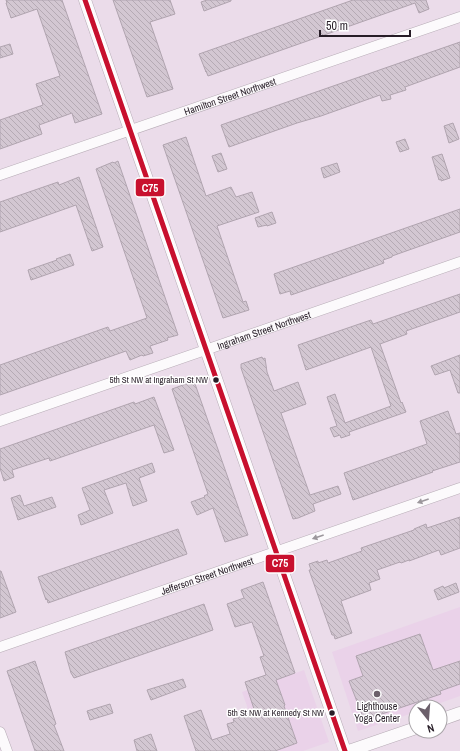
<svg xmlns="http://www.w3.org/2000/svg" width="460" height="751" font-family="'Archivo Narrow',sans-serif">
<defs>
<pattern id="building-back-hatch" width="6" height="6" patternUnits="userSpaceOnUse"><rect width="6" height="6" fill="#d3c7d2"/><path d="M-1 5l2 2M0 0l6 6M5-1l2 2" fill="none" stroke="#b5aab4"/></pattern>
</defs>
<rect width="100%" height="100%" fill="#ebdcea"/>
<path fill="#ead2e9" d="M460,607v89l-31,11h-13v5l-58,19 -26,-79z
M304,670l25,72 -26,9h-40l-21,-59z"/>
<path fill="url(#building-back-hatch)" stroke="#b0a4af" d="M6,0h56l40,114 -27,9 -3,-10 -33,12 3,9 -42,15v-29l43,-15 -7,-21 24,-8 -23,-67 -26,9 -5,-15h1z
M113,0h57l5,14 -25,8 23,67 -26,8z
M207,0h24v1l-27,10 -3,-9z
M353,0h73l3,9 -10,4 -4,-10 -207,73 -2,-5v1l-7,-18z
M460,42v25l-55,20 1,3 -16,5 1,4 -9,2 -2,-6 -59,21 -24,7 -68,24 -8,-22z
M10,44l3,10 -13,4v-11z
M453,123l6,16 -10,4 -5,-17z
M186,137l20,59 25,-9 5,10 16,-5 7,20 -42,14 26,76 3,-1 3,9 -26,8 -60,-173z
M405,139l4,10 -9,3 -4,-10z
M221,153l6,16 -9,3 -6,-16z
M442,154l8,24 -9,3v-2l-2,1 -7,-23z
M118,161l60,174 -11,3 1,2 -18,6 3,7 -10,3 -1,-1 -12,5 -4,-9 -126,44v-30l108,-38 2,4 37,-13 -51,-149 17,-7 1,1z
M337,163l3,9 -16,6 -3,-10z
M79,177l24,70 -11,4 -16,-46 -76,27v-30l58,-20 1,3z
M460,209v23l-68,24v1l-9,3 1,3 -46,16 -47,16 -1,-4 -10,3 -6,-20z
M272,212l4,11 -9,3v-1l-9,2 -3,-9z
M70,254l4,11 -43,15 -3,-10 29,-10 -1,-1z
M460,294v18l-54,19 1,3 -27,10 21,59 1,-1 4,10 -57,20 1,3 -9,3 -1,-3 -6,2 -4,-9 7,-2 -10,-29 8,-3 10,29 46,-17 -20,-59 -65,23 -8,-25 73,-25 2,4z
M460,355v38h-2l-8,-23 -15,5 -4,-9z
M262,357l1,2 2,-1 2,14 7,19 24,-9 8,22 -25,9 29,82 28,-9 3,8 -28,10 2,7 -17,7 -5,1 -52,-151v-4z
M194,381l54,154 -23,7 -12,-34 -16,7 -6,-13 14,-5 -1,-1 4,-2 -36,-105z
M154,397l20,53 -10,3 -10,-28 -104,36 -1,-3 -37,12 2,7 -10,4 -4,-13v-19l134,-47 1,2z
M448,411l8,23 4,-1v29l-28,9 1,1 -80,28 -9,-27 83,-29 -7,-23z
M152,463l3,9 -16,6 8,23 -14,5 -7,-23 -22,7 9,23 -32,12 -3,-10 12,-5 -8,-22z
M20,495l4,11 28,-9 4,10 -38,13 -7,-22z
M460,517v31l-19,7 -2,-5 -30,11v-1l-8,3 -1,-1 -23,8 3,9 -11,4 2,7 -30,11 11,32 -17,6 -1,-4h-2l-23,-65h2l-2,-6 9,-3v2l9,-3 1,3 34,-12 -1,-3 53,-18v-1l12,-5 1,4z
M178,529l9,25 -139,49 -1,-4 -1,1 -8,-23z
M0,571h1l15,41 -16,6z
M263,582l32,91 -19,7 9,25 -1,1 13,37 -22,8h-79l-12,-35 17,-6 11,30 18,-6 -3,-10 7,-2 -1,-3 22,-7 -10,-30 21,-7 -6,-18 4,-1 -12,-34 -17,5 -8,-23 17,-6 -3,-8z
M456,583l3,9 -21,8 -4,-10 9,-4 1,2z
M204,604l9,26 -139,48 -3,-5 -6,-21z
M420,634l13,36 27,-9v23l-20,7 1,3 -74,25 -4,-2 -14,-36 14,-5 -7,-20z
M35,661l21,63 -2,1 10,26h-29l-28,-80z
M183,679l3,8 -35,13 -4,-10z
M110,704l3,9 -23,7 -3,-9z
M151,734l6,17h-20l-3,-11z"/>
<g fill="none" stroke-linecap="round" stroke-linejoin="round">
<defs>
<g id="minor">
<path id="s1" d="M0,175l460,-158"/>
<path id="s2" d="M0,421l460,-159"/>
<path id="s3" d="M0,647l460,-159"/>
<path d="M0,732l7,19"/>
</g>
<path id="tertiary" d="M85,0l260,751
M440,720l20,-7
M349,751l67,-23"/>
</defs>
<use href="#minor" stroke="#b7acb6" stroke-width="11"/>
<use href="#tertiary" stroke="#b7acb6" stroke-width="13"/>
<use href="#minor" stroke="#fcfafc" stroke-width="10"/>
<use href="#tertiary" stroke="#fcfafc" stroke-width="12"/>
<defs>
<path id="bus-1" d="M85,0l260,751"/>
</defs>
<use href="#bus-1" stroke="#fff" stroke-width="8"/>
<use href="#bus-1" stroke="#c8102e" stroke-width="5"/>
</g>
<defs><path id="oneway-solid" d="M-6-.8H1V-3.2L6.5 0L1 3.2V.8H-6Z"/></defs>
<g fill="#9c979c">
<use href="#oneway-solid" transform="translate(423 501) rotate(161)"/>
<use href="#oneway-solid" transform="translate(318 537) rotate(161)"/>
</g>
<g fill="#271d27" stroke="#fff" stroke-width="1.5">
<circle cx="216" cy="380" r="3.5"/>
<circle cx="332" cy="713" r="3.5"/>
</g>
<circle fill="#6c606b" stroke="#fff" stroke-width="1.5" cx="377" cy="694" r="4"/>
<g text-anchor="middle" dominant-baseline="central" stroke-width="3" stroke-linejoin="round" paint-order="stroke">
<g font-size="9" fill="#271d27" stroke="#fff" text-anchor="end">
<text x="208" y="380">5th St NW at Ingraham St NW</text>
<text x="324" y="713">5th St NW at Kennedy St NW</text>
</g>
<g font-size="10" fill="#271d27" stroke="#fff">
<text stroke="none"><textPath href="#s1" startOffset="243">Hamilton Street Northwest</textPath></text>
<text stroke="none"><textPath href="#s2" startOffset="279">Ingraham Street Northwest</textPath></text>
<text stroke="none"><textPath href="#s3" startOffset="219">Jefferson Street Northwest</textPath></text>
</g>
<g font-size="10" fill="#271d27" stroke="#fff">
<text x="377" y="706">Lighthouse<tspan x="377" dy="12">Yoga Center</tspan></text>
</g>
</g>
<g stroke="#fff" stroke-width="1.5">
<rect x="135" y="178" width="30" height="19" rx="4" fill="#c8102e"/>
<rect x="265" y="554" width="30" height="19" rx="4" fill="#c8102e"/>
</g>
<g font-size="11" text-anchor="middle" font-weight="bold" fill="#fff">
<text x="150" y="192">C75</text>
<text x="280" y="567">C75</text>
</g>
<g transform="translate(428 719) rotate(163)"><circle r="19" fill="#ffffff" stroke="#a9a5a9"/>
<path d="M0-3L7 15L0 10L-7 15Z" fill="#6c606b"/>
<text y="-6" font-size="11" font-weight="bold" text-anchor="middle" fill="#271d27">N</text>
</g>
<path d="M320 30v6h90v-6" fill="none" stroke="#271d27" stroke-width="2"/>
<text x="326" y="30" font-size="12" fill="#271d27" stroke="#ffffff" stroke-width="3" paint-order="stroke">50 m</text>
</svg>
